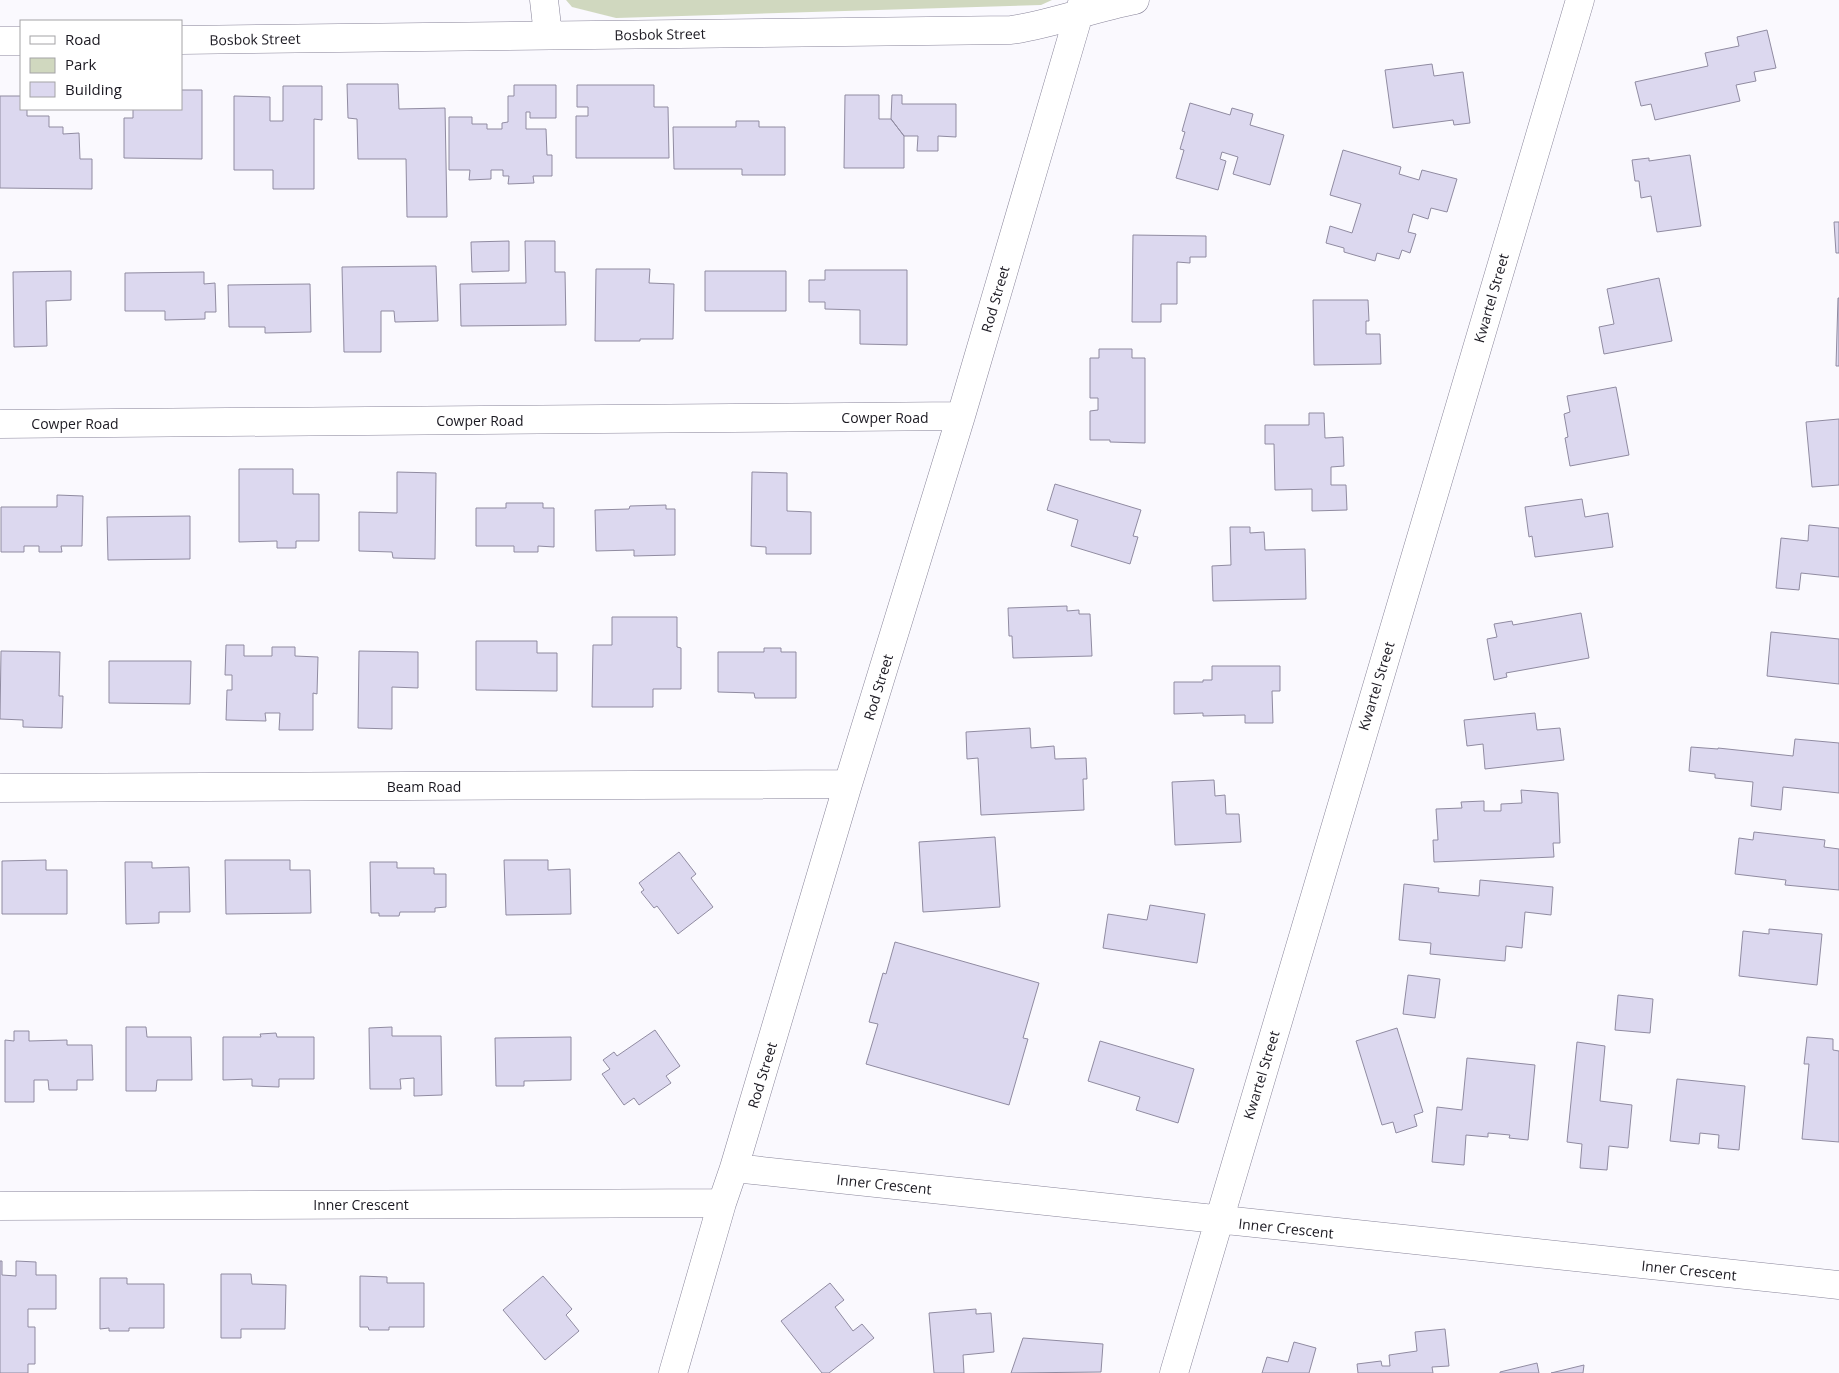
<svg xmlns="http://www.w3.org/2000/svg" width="1839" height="1373" font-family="'Open Sans',sans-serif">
<rect width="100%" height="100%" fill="#faf9fe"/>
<path fill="#d0d8bf" d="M566,0h486l-11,5 -425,13 -44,-11z"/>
<path fill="#dcd8ef" stroke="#908ba1" d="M1767,30l9,38 -22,4 2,9 -20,4 4,16 -85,19 -4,-16 -10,2 -6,-24 73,-16 -3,-13 34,-7 -2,-9z
M1432,64l2,12 29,-4 7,51 -16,2 -1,-5 -60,8 -8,-58z
M347,84h51l1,25 46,-1 2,109h-40l-1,-58h-48l-1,-40 -9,-1z
M514,85h42v33h-26v-6h-4v17h20l1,26h5v21h-19l1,7 -26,1 1,-8h-6v-6h-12v9l-22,1 1,-10h-21v-53h23v7h15v5h15v-6l6,-1v-26h6z
M577,85h77v22h14l1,51h-93v-42h12v-9h-11z
M283,86h39v34l-8,-1v70h-41v-19h-39v-74l36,1v24h13z
M181,90h21v69l-78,-1v-40h9v-9h48z
M845,95h34v24h12l13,17v32h-60z
M892,95h10v9h54v33l-18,-1v15h-21l1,-15h-14l-13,-17z
M0,96h21v13h6v7h22v11h14v7l16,-1 1,26h12v30l-92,-1z
M1190,103l40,12 2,-7 21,6 -3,11 34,10 -14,50 -37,-11 5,-17 -16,-5 -2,7 6,2 -8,29 -42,-12 8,-28 -4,-1 5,-17 -3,-1z
M736,121h23v6h26v48h-43v-6h-68l-1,-42h63z
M1343,150l58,17 -2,7 20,6 3,-10 35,9 -10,33 -16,-4 -3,11 -15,-5 -5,18 8,2 -6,19 -8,-3 -3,9 -22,-6 -2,8 -31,-9v-4l-18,-5 4,-17 22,7 9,-29 -31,-9z
M1690,155l11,71 -44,6 -6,-36 -10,2 -2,-17h-4l-3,-21 17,-2v3z
M1834,222h5v31h-3z
M1133,235l73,1v21h-16v6l-13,-1v42h-16v18h-29z
M509,241v30l-37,1 -1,-30z
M525,241h30v31h10l1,53 -105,1 -1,-42 66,-1z
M436,266l2,55 -43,1 -1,-11h-13v41h-37l-2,-85z
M596,269h54l-1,14 25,1 -1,55h-33v2h-45z
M825,270h82v75l-47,-1v-34l-35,-1v-7h-16v-22h16z
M71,271v29l-25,1 1,45 -33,1 -1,-75z
M705,271h81v40h-81z
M204,272v12l11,-1 1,29h-11v7l-40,1v-9h-40v-38z
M1659,278l13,63 -68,13 -5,-27 15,-3 -7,-35z
M310,284l1,48 -46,1v-6h-36l-1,-42z
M1838,298h1v68h-3z
M1313,300h55l1,21h-3v13h14l1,30 -67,1z
M1099,349h33v9h13v85l-35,-1v-2h-20v-29l8,-1v-12h-8v-40h9z
M1616,387l13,68 -59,11 -5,-28 3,-1 -4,-23 6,-2 -3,-16z
M1309,413h15l1,25 18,-1 1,29 -13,1v18h15l1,25 -35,1v-22l-37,1 -1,-46h-9v-19h44z
M1839,419v66l-27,2 -6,-65z
M239,469h54v25h26v47h-23v7h-19v-7l-38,1z
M397,472l39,1 -1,86 -42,-1 -1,-6 -33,-1v-39l38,1z
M752,472l35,1v38l24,1v42h-45v-7l-15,-1z
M1055,484l86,26 -8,26 5,1 -8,27 -59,-18 7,-26 -31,-10z
M57,495l26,1 -1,50h-21l1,6h-23v-6h-15v6h-23v-45h56z
M1582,499l3,18 23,-4 5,34 -78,10 -3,-21 -3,1 -4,-30z
M506,503h37v5h11v39l-16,-1v6h-24v-6h-38v-38h30z
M666,505v4h9v46l-41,1v-6l-38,1 -1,-41 34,-1 1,-3z
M190,516v43l-82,1 -1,-43z
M1809,525l30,3v49l-38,-4 -2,17 -23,-2 5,-50 27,3z
M1230,527h20v6l14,-1 1,18 40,-1 1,50 -93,2 -1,-35 19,-1z
M1067,606v5l12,-1v4h11l2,42 -79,2 -1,-22h-3l-1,-28z
M1581,613l8,45 -83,15 1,4 -13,3 -7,-41 10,-2 -3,-13 18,-3 1,4z
M612,617h65v30l4,1v41h-28v18h-61l1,-62h19z
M1771,632l68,7v45l-72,-8z
M476,641h61v12h20v38l-81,-1z
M226,645h18v11h28v-9h23v9l23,1 -1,37 -4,-1v37h-34l1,-17h-15l1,8 -40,-1 1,-30h5v-15h-7z
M764,648h17v4h15v46h-41l-1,-5 -36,-1v-40h46z
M1,651l59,1 -1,44h4l-1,32 -39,-1v-7l-23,-1z
M359,651l59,1v36l-26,-1v42l-34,-1z
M109,661h82l-1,43 -81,-1z
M1212,666h68v25h-8l1,32h-28v-8l-42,1v-3l-29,1v-32h29v-2h9z
M1535,713l2,17 23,-2 4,32 -79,9 -2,-25 -16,2 -3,-26z
M1030,728l1,20 23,-2 1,13 31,-1 1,21h-4l1,31 -103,5 -3,-57 -11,1 -1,-27z
M1795,739l44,4v50l-56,-6 -2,23 -30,-4 2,-24 -38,-4v-4l-26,-3 2,-24 27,2v-1l75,8z
M1214,780l1,16 10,-1 1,19h13l2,28 -66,3 -3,-63z
M1521,790l37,3 2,50h-7l1,14 -120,5 -1,-22h5l-2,-31 26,-1 -1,-6 23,-1v10h17v-7l21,-1z
M1754,832l71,8 -1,7 15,2v41l-54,-5 1,-5 -51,-6 4,-36 14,2z
M995,837l5,70 -77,5 -4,-70z
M679,852l17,22 -5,4 22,29 -35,27 -21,-28 -3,2 -13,-16 3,-2 -5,-7z
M46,860v10h21v44h-65v-53z
M225,860h65v10h20l1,43 -85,1z
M504,860h44v10l22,-1 1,45 -65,1z
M125,862h27v6l37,-1 1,45h-31v11l-33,1z
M370,862h27v6h37v6h12v33l-11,1v4h-35l-1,4h-20v-3h-8z
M1480,880l73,7 -2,28 -26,-3 -3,36 -16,-2 -1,15 -75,-7 1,-11 -32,-3 5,-56 35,4 -1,4 41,4z
M1150,905l55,9 -8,49 -94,-15 5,-34 39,6z
M1769,929l53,5 -5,51 -78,-9 4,-45 26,3z
M895,942l144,41 -16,55 5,1 -19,66 -143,-41 12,-40 -9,-2 14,-49 3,1z
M1408,975l32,4 -5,39 -32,-4z
M1618,995l35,4 -3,34 -35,-3z
M126,1027h20l1,10h44l1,43h-35l-1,11h-30z
M392,1027v9h49l1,59 -28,1v-18l-14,1 1,10h-31l-1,-61z
M1397,1028l26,84 -9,3 3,11 -21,7 -3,-11 -11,3 -26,-84z
M655,1030l25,36 -14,10 5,7 -32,22 -5,-7 -10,7 -22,-31 8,-5 -7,-9 11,-8 3,4z
M14,1031h15v10l38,-1v5h25l1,35h-16v10h-28l-1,-10h-14v22h-29v-62l9,1z
M276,1033l1,4h37v42h-35v8l-27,-1v-7l-29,1v-43h38l-1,-3z
M571,1037v43l-47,1v5h-28l-1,-48z
M1807,1037l26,2v11l6,1v91l-37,-3 7,-75h-5z
M1100,1041l94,28 -16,54 -42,-13 4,-13 -52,-16z
M1577,1042l28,4 -5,55 32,4 -4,43 -19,-2 -2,24 -27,-2 2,-24 -15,-2z
M1467,1058l68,7 -7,75 -19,-2 1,-3 -22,-2v4l-22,-2 -2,30 -32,-3 5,-55 25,3z
M1677,1079l68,7 -6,64 -21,-2 1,-13 -19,-2 -1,11 -29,-3z
M0,1261h2v14l14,1v-15l20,1v13h20v34h-28v18h7v37h-7v9h-28z
M221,1274h30l1,10 34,1 -1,44h-44v9h-20z
M360,1276l27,1v6h37v44h-35v3h-20l-1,-3h-8z
M543,1276l29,33 -6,6 13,16 -34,29 -42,-50z
M100,1278h27v6h37v44h-35v3h-20v-3l-9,1z
M830,1283l14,17 -9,7 18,24 9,-7 12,14 -45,35h-7l-41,-52z
M976,1309v5l15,-1 3,39 -31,3 1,18h-30l-5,-60z
M1445,1329l4,37 -17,1 1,6h-75l-1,-9 24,-3 1,5h8l-1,-11 28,-4 -2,-19z
M1023,1338l80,6 -2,28 -90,1z
M1294,1342l22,6 -7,25h-47l5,-16 21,5z
M1537,1363l2,10h-39v-1z
M1584,1365l-1,8h-32z"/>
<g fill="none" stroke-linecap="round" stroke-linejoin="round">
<defs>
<path id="minor" d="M544,0l4,35
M181,40l830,-10c42,-6 82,-22 124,-30
M0,41h21
M0,424l961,-8
M0,788l848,-4
M734,1168l1105,117
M0,1206l722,-3
M673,1373l49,-170 12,-35 114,-384 113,-368 122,-416
M1174,1373l406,-1373"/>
</defs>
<use href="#minor" stroke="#89859a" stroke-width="29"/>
<use href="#minor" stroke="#fff" stroke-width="28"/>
</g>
<g text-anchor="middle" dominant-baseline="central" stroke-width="4" stroke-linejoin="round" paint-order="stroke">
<g font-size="14" fill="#1b1921" stroke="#fff">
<text transform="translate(660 34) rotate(-1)">Bosbok Street</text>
<text transform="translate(255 39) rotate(-1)">Bosbok Street</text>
<text transform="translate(1491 298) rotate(-74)">Kwartel Street</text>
<text transform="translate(995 299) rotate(-74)">Rod Street</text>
<text x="885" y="417">Cowper Road</text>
<text x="480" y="420">Cowper Road</text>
<text x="75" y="423">Cowper Road</text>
<text transform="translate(1376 686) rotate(-73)">Kwartel Street</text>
<text transform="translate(878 687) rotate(-73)">Rod Street</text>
<text x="424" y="786">Beam Road</text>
<text transform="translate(762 1075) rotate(-73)">Rod Street</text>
<text transform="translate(1261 1075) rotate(-73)">Kwartel Street</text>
<text transform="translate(884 1184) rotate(6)">Inner Crescent</text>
<text x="361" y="1204">Inner Crescent</text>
<text transform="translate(1286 1228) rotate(6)">Inner Crescent</text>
<text transform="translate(1689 1270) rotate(6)">Inner Crescent</text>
</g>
</g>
<rect x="20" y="20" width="162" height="90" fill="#ffffff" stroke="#a4a3a6"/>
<rect x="30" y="36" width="25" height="8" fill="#ffffff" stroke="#a4a3a6"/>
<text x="65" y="45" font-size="15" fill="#1b1921">Road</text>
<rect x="30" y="58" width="25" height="15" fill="#d0d8bf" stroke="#a4a3a6"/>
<text x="65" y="70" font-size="15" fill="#1b1921">Park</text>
<rect x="30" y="82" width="25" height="15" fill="#dcd8ef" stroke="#a4a3a6"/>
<text x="65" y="95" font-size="15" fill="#1b1921">Building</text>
</svg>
